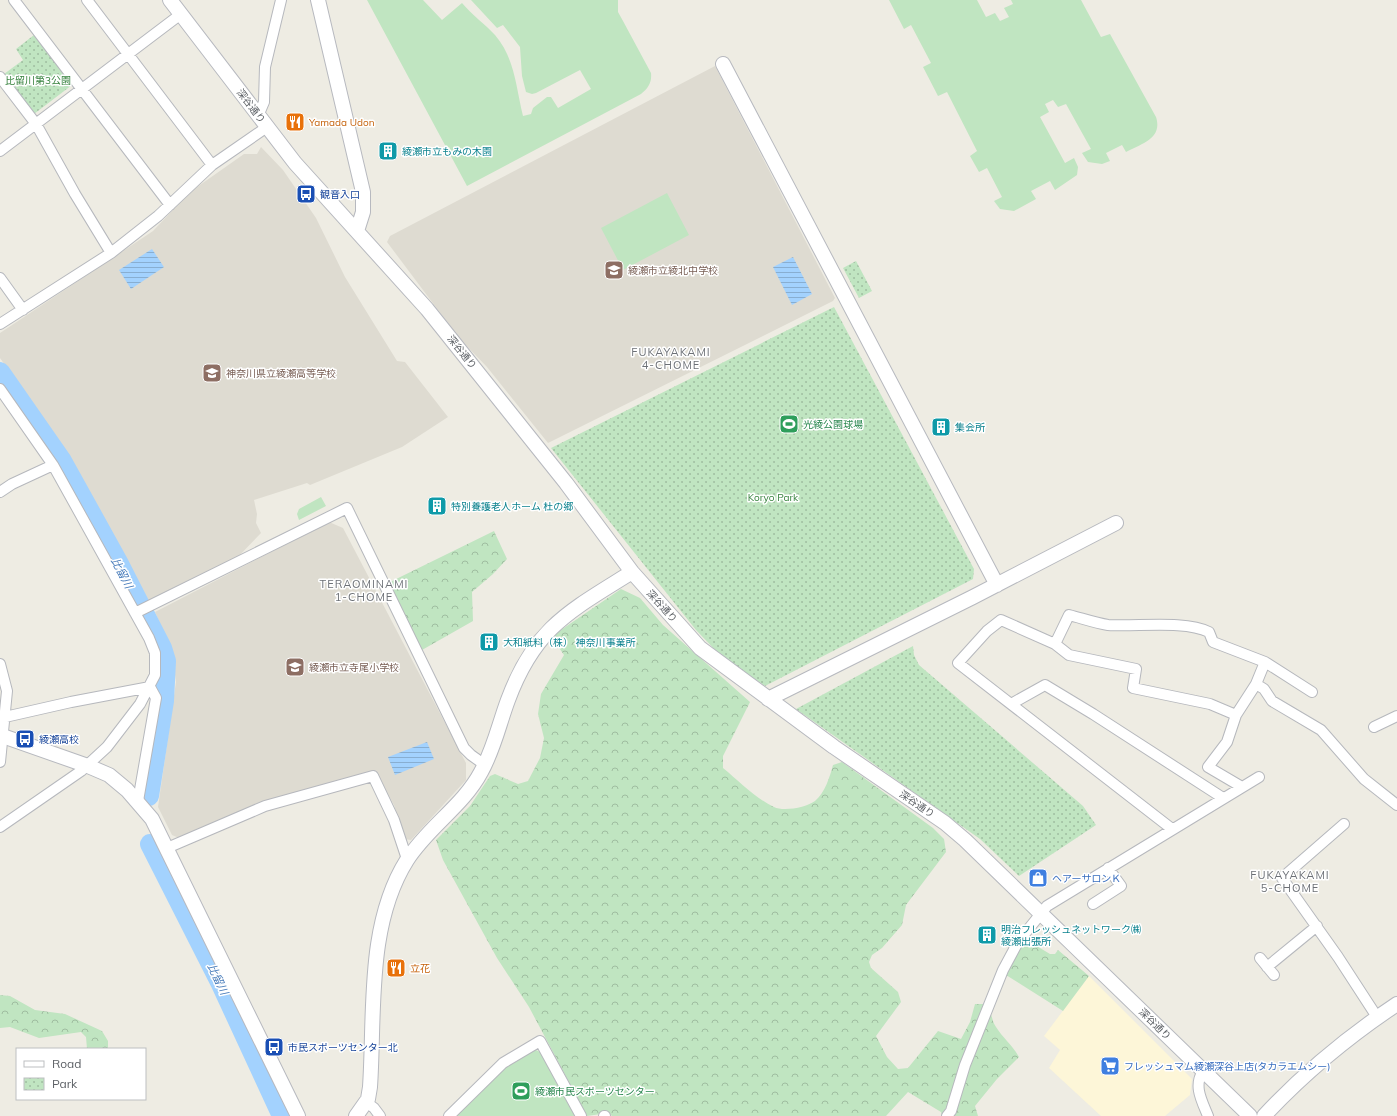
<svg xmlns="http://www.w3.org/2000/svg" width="1397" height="1116" font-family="Mulish,'Noto Sans JP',sans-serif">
<defs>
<pattern id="forest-crowns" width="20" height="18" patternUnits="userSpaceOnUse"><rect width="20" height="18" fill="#c0e5c1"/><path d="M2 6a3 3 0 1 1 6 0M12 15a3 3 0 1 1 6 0" fill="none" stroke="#9fbda0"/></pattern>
<pattern id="park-dots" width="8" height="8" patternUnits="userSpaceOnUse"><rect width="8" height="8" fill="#c0e5c1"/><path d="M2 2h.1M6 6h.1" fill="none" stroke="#9fbda0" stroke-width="1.8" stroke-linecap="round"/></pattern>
<pattern id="water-rules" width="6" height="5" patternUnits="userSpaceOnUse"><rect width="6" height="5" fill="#a3d2fe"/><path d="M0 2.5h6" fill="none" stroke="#88aed1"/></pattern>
</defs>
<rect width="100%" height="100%" fill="#eeece3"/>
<path fill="#fdf6d8" d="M1089,976l103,103 -2,16 -25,21h-64l-52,-48 11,-18 -16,-14z"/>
<path fill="#dedbd1" d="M715,66l120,232 -2,3 -285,142 -61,-76 -28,-29 -72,-96 3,-6z
M261,147l22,23 33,48 29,59 52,84 8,1 43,55 -46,30 -92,38 -3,-2 -53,17 3,14 -1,9 5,10 -26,27 -87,42 -81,-147 -67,-97v-25l153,-102 37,-39 54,-38h13z
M329,522l14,6 123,235v17l-55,60 -7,-1 -10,-34 -19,-34 -109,31 -87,36 -7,-3 -14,-28 18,-125 -4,-31 -17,-39z"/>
<path fill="#c0e5c1" d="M367,0h56l19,20 20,-17c10,12 23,21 33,32 20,23 21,53 28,81l8,-2 2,-6 14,-11h4l7,11 33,-19 -11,-19 -44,23 -4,1 -6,-2 -4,-16 -2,-29 -17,-22 -6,3 -26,-28h147v12l5,9 28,52c1,10 -3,15 -10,21l-174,92z
M889,0h88l9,17 9,-4 5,8 9,-4 -5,-9 9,-4 -2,-4h70l20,37 9,-3 46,83c7,22 -15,27 -30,35l-4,-7 -16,8 4,8 -8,3 -14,-2 -6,-9 9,-4 -25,-45 -8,3 -5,-7 -8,4 4,8 -9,5 25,46 9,-5 4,9 -1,8 -22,15 -5,-9 -19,10 5,8 -22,12 -14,-2 -6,-8 8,-4 -15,-29 -8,4 -9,-16 7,-5 -30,-59 -9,4 -15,-29 8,-4 -20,-38 -7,4z
M667,193l22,42 -66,35 -22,-42z
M321,497l5,9 -27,14 -2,-6 2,-5z
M534,1049l6,3 35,64h-122l53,-49z"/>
<path fill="url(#forest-crowns)" d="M494,531l13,28 -14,15 -21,18 1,29 -51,29 -34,-67z
M621,589l19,9 23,27 87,77 -27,54v12c16,13 32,30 51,39 10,5 33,0 41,-6 10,-8 15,-25 18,-36l9,-3 91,66 11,11 2,13 -40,53 -4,20 -20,23 -10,7 -3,7 2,6 27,24 3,10 -25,34 11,21 11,12 10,-1 30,-37 23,8 9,-17 5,-18h8c11,9 7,14 13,23 7,11 17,19 23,30l-22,22 -22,27 3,10h-36l-1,-4 -33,-20 -22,24h-274l-4,-3 -21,3 -58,-109 -32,-49 -54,-98 -7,-20 34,-34 20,-30 5,-2 23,10 10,-3 12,-23 4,-20 -6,-24 3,-20 23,-39 -9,-13v-8z
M1025,939l25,15h5l3,-4 31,26 -26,35 -57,-36z
M0,995l10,1 25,14 30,4 37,17 6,10v8h-21l-1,-12 -5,-5 -42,6 -29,-11 -10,1z"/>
<path fill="url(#park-dots)" d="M34,35l38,50 -38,29 -30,-40 19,-14 -7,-11z
M856,261l16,30 -13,7 -16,-30z
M834,307l140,262 -1,10 -208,107 -45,-31 -24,-25 -145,-182z
M913,646l1,9 5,10 164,141 13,19 -77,51 -39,-37 -184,-130z"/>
<path fill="url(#water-rules)" d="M152,249l12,18 -33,22 -12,-19z
M793,257l19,37 -20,11 -19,-38z
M427,742l7,17 -39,16 -7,-18z"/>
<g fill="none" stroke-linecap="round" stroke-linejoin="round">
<path stroke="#a3d2fe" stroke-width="20" d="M0,372l62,89 56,101 44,86 4,13 -2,40 -15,95
M150,844l71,140 61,132"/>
<defs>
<path id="street" d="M14,0l156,205
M87,0l125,165
M0,77l36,47 39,70 36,59
M258,116l6,-14 1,-35 16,-67
M0,151l181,-137
M0,278l23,32
M0,324l111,-71 47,-37 54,-51 55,-38
M0,389l53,76 96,173 6,15v22l-15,29 -33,43 -26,24 -81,56
M0,492l12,-8 41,-19
M135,613l212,-105 117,240 7,7 14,10
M1055,644l14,-29c12,3 26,8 39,10 28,2 77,-5 101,7l4,10 52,20 47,30
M0,664l7,27 -7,71
M1256,684l8,5 8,12 49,29 43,49 33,26
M1011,704l34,-19 48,29 130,84
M5,717l66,-15 79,-15
M1374,727l23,-11
M1242,787l-34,-20 19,-25 9,-27 20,-31 9,-22
M138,801l18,-103 -6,-11
M1344,824l-62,54 56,79 39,60
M1172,829l-214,-166 29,-32 14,-11 54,24 14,11 67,14 -3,19 77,16 26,11
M167,848l98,-42 108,-30 21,44 13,39
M1093,904l28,-18 -13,-18
M1260,958l14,17
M1267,967l50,-41
M1203,1071c-10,15 -1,30 5,45
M366,1102l8,6 6,8
M449,1116l54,-53 37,-22 41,75
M604,1116h1
M947,1116l4,-5 14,-46 38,-95 15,-28 29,-36 212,-129"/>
<path id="secondary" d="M170,0l125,163 132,146 139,174 66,89 68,76 134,99 111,76 20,17 285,276
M318,0l45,192v20l-6,19
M723,64l274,521
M768,699l205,-102 143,-74
M0,735l88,31 21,9 18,15 25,29 146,297
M356,1116l12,-17 2,-12c5,-74 -4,-162 37,-227 21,-33 56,-54 74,-88 13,-23 18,-48 27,-72 27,-73 62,-89 124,-128
M1264,1116c40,-43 85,-80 133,-112"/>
</defs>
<use href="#street" stroke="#b6b8bd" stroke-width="12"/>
<use href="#secondary" stroke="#b7b9bf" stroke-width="16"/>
<use href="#street" stroke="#fff" stroke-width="10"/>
<use href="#secondary" stroke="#fff" stroke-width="14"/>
</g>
<defs>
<symbol id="restaurant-square" viewBox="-11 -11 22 22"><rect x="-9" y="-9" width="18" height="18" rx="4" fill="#e8710a" stroke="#fff"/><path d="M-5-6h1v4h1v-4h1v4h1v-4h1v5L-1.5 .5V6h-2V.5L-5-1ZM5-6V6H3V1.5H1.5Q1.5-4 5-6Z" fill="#fff"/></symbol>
<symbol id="building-square" viewBox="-11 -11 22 22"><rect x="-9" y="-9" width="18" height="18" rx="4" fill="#0f9aa8" stroke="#fff"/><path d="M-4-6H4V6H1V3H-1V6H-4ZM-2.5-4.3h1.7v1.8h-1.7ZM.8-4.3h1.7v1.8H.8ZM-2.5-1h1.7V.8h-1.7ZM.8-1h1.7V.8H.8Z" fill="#fff"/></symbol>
<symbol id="bus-square" viewBox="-11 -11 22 22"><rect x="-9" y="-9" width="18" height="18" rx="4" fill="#1a4fb4" stroke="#fff"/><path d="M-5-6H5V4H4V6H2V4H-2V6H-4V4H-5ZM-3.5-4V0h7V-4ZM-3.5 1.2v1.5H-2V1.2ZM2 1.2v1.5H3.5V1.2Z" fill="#fff"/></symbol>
<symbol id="school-square" viewBox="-11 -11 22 22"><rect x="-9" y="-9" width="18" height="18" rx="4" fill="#8d6e63" stroke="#fff"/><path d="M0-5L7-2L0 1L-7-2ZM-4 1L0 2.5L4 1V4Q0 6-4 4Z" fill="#fff"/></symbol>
<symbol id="stadium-square" viewBox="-11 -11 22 22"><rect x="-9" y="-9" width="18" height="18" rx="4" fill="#2e9e5b" stroke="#fff"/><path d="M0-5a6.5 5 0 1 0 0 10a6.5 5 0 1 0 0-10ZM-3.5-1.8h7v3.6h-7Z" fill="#fff"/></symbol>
<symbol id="shop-square" viewBox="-11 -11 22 22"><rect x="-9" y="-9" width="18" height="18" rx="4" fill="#3f7fe0" stroke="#fff"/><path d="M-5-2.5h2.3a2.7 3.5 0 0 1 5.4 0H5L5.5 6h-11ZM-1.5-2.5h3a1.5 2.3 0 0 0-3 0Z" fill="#fff"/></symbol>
<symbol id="supermarket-square" viewBox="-11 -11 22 22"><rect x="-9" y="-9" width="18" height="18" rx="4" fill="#3f7fe0" stroke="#fff"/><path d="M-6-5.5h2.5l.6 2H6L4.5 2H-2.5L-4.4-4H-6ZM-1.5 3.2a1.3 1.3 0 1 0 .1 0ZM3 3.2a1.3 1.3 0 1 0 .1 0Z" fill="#fff"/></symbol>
</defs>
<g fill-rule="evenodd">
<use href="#restaurant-square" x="284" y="111" width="22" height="22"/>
<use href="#building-square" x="377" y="140" width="22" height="22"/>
<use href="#bus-square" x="295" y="183" width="22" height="22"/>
<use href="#school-square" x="603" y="259" width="22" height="22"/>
<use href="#school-square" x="201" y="362" width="22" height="22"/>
<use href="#stadium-square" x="778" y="413" width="22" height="22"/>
<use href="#building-square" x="930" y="416" width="22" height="22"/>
<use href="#building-square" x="426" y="495" width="22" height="22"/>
<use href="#building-square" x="478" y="631" width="22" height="22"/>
<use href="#school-square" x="284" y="656" width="22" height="22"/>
<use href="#bus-square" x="14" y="728" width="22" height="22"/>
<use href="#shop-square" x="1027" y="867" width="22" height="22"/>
<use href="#building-square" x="976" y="924" width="22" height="22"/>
<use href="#restaurant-square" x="385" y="957" width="22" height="22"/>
<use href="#bus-square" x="263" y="1036" width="22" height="22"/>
<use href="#supermarket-square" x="1099" y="1055" width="22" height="22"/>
<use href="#stadium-square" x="510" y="1080" width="22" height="22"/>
</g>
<g text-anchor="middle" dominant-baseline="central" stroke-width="3" stroke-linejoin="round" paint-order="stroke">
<g font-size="10" fill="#35813c" stroke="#fff">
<text x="38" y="80">比留川第3公園</text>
<text x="773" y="497">Koryo Park</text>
</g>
<g font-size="10" fill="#5b5f64" stroke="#fff">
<text transform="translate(251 106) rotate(53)">深谷通り</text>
<text transform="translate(462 352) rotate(51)">深谷通り</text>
<text transform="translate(662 606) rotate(48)">深谷通り</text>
<text transform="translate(917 804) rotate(34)">深谷通り</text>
<text transform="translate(1155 1024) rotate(44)">深谷通り</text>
</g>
<g font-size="10" fill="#c56008" stroke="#fff" text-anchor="start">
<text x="309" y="122">Yamada Udon</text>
<text x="410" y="968">立花</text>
</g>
<g font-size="10" fill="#0d838f" stroke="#fff" text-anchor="start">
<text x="402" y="151">綾瀬市立もみの木園</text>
<text x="955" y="427">集会所</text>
<text x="451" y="506">特別養護老人ホーム 杜の郷</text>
<text x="503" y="642">大和紙料（株） 神奈川事業所</text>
<text x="1001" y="929">明治フレッシュネットワーク㈱<tspan x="1001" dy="12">綾瀬出張所</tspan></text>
</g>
<g font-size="10" fill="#164399" stroke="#fff" text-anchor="start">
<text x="320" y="194">観音入口</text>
<text x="39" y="739">綾瀬高校</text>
<text x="288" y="1047">市民スポーツセンター北</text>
</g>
<g font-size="10" fill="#785e54" stroke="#fff" text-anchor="start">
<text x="628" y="270">綾瀬市立綾北中学校</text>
<text x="226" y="373">神奈川県立綾瀬高等学校</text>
<text x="309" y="667">綾瀬市立寺尾小学校</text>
</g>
<g font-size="10" fill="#27864d" stroke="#fff" text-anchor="start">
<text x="803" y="424">光綾公園球場</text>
<text x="535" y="1091">綾瀬市民スポーツセンター</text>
</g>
<g font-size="10" fill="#366cbe" stroke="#fff" text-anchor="start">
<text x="1052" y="878">ヘアーサロンＫ</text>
<text x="1124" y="1066">フレッシュマム綾瀬深谷上店(タカラエムシー)</text>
</g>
<g font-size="11" letter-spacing="1" fill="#6c7076" stroke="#fff">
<text x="671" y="352">FUKAYAKAMI<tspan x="671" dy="13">4-CHOME</tspan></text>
<text x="364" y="584">TERAOMINAMI<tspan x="364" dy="13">1-CHOME</tspan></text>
<text x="1290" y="875">FUKAYAKAMI<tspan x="1290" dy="13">5-CHOME</tspan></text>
</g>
<g font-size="11" font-style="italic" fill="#4378b8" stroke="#fff">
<text transform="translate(122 573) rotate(62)">比留川</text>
<text transform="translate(218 979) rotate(64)">比留川</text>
</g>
</g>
<rect x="16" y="1048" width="130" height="52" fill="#ffffff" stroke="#bdbfc1"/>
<rect x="24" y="1061" width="20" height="6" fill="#ffffff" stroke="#bdbfc1"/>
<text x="52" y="1068" font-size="12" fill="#5b5f64">Road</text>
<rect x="24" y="1078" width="20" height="12" fill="url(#park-dots)" stroke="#bdbfc1"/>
<text x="52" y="1088" font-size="12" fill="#5b5f64">Park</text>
</svg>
